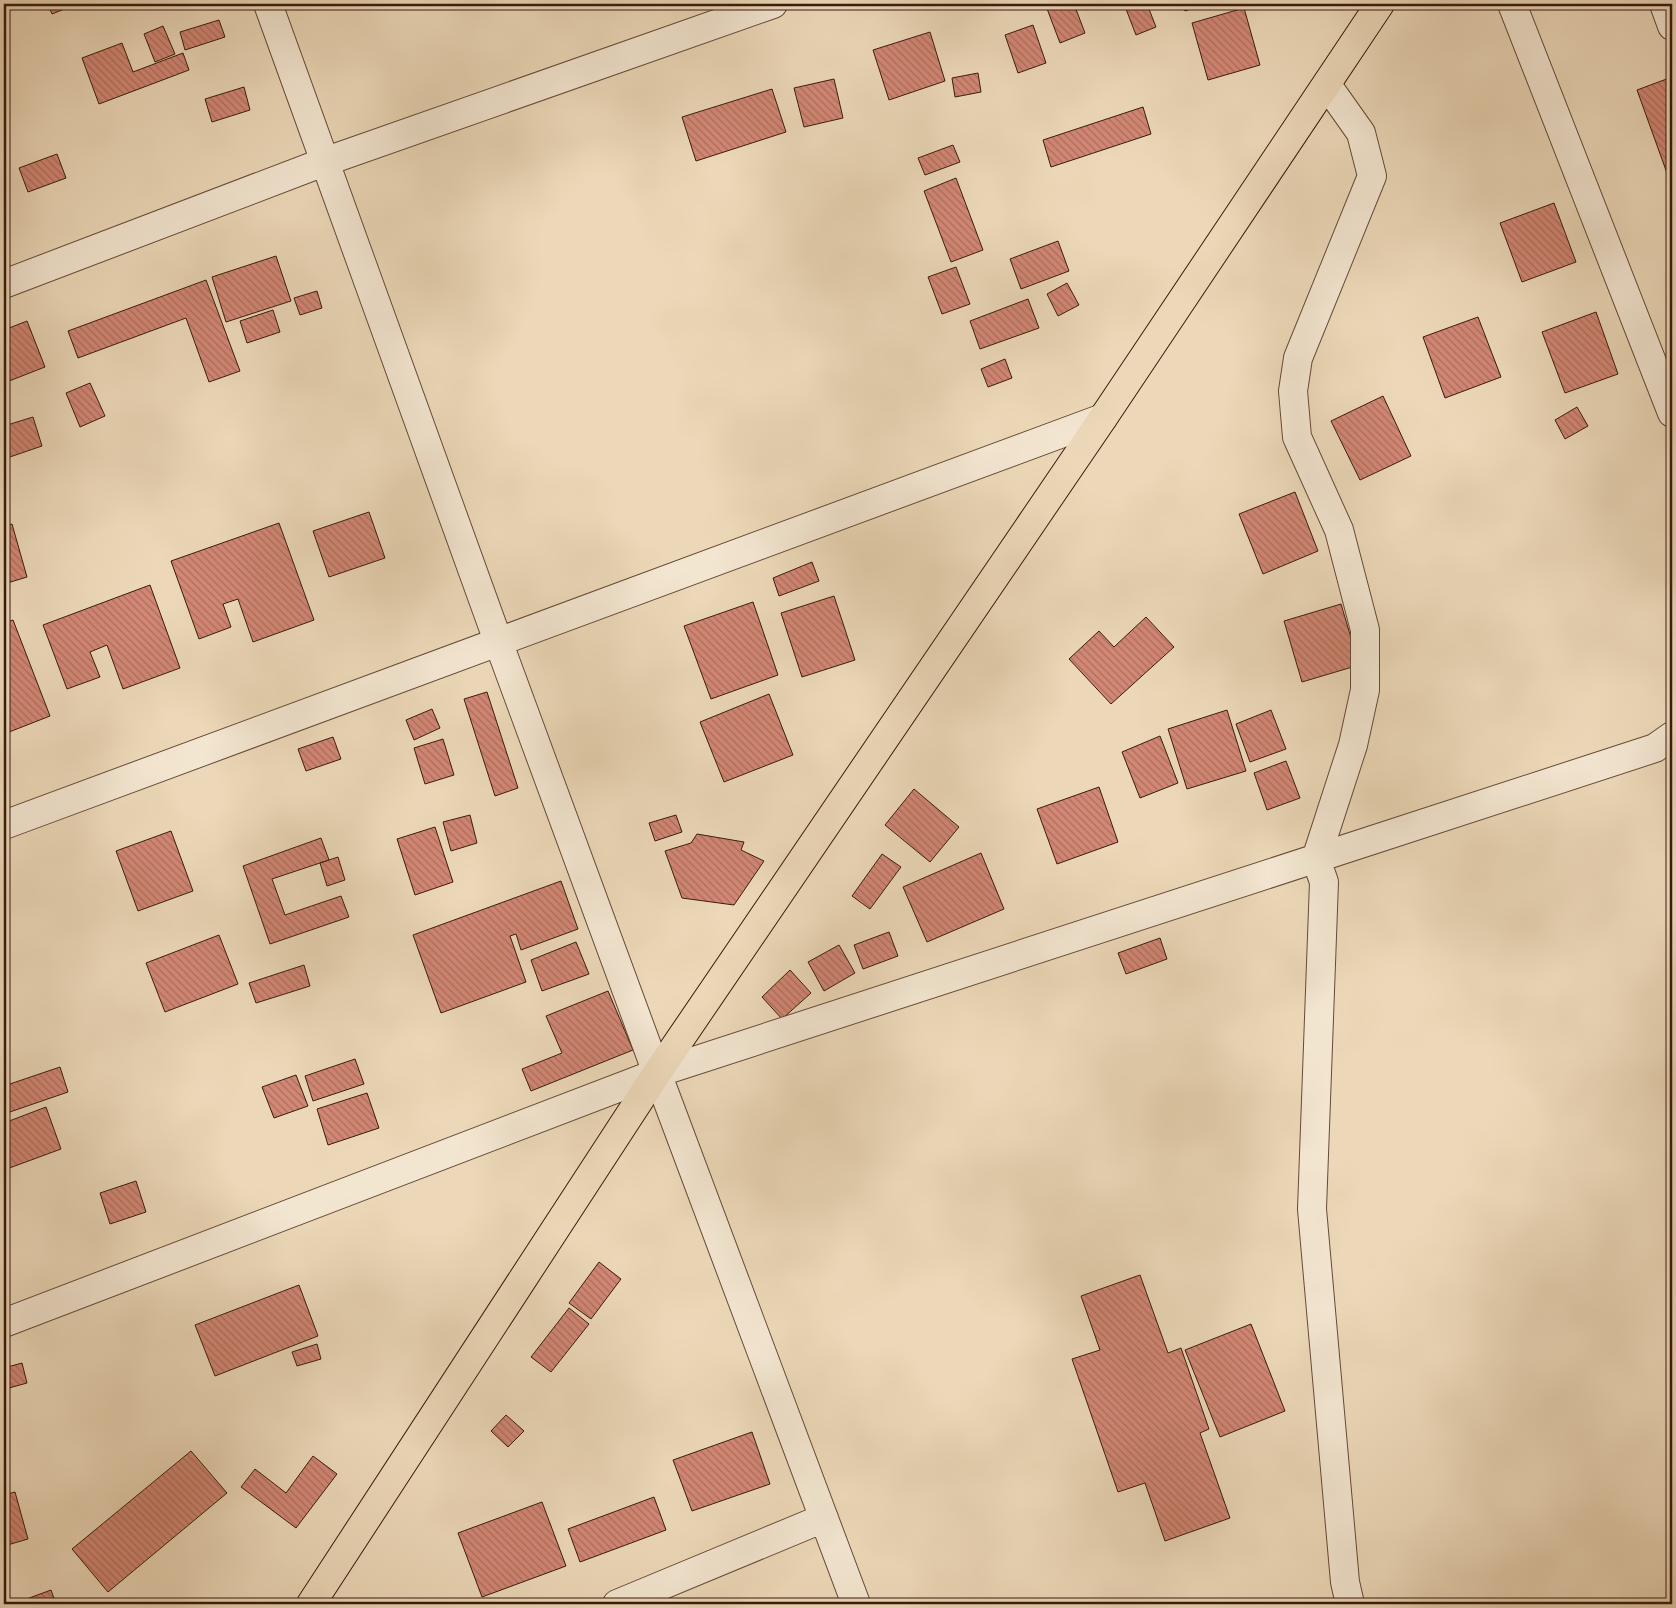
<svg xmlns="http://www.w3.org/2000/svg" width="1676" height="1608" font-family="Vollkorn,serif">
<defs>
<pattern id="building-back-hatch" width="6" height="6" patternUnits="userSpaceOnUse" patternTransform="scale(1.25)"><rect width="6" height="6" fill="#d38775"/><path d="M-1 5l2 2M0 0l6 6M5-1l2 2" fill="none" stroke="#ac6e5e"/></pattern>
</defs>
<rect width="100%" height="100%" fill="#ecd8b8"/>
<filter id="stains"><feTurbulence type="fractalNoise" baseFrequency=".004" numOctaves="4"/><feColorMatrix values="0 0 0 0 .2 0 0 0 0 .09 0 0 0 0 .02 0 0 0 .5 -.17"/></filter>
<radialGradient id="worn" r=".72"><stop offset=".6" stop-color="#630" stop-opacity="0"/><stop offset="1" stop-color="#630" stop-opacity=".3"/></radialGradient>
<path fill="url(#building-back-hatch)" stroke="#391b0e" d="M48,4h29l-25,10z
M1051,4h23l11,29 -25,10 -14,-37z
M1140,4h7l9,23 -20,8 -10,-26z
M1183,4h23l-21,7z
M1244,8l16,57 -52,15 -16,-57z
M219,20l6,17 -40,13 -5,-18z
M1033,25l13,38 -28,10 -13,-38z
M163,26l12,28 -20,8 -11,-28z
M930,32l15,49 -56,19 -16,-50z
M122,43l11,29 50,-19 6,17 -90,34 -17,-46z
M978,73l3,19 -26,5 -3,-19z
M1672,77v110l-35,-97z
M834,79l9,39 -39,9 -10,-39z
M244,87l6,23 -38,12 -7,-23z
M772,89l14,43 -90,29 -14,-44z
M1143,107l8,27 -100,33 -8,-27z
M953,145l7,17 -35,13 -7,-17z
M57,154l9,24 -38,14 -9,-24z
M956,178l27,72 -32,12 -27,-71z
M1554,203l22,59 -54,20 -22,-59z
M1058,241l11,30 -48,18 -11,-30z
M276,256l15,45 -65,21 -14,-45z
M956,267l14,37 -28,10 -14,-37z
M206,280l34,91 -31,11 -23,-64 -108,40 -10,-27z
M1067,283l12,22 -21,11 -11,-22z
M317,291l5,17 -22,7 -6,-17z
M1028,299l11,29 -59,21 -10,-28z
M273,310l7,22 -33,11 -7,-22z
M1596,312l22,62 -53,19 -23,-61z
M1478,317l23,60 -56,21 -22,-61z
M27,321l18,46 -41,16v-53z
M1005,359l7,19 -24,9 -7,-18z
M90,383l15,33 -25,11 -14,-34z
M1383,396l28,60 -51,24 -29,-59z
M1577,407l11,19 -23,13 -10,-19z
M33,417l9,29 -38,13v-33z
M1295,492l23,59 -55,23 -24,-60z
M369,512l16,46 -56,19 -16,-46z
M279,523l35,97 -61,22 -15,-43 -15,5 8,23 -32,12 -28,-78z
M12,524l15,53 -23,7v-57z
M812,562l7,19 -40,15 -6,-18z
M150,585l30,83 -57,21 -16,-44 -17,7 10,25 -33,12 -24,-64z
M834,596l21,64 -53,17 -21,-64z
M753,602l25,73 -67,24 -27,-73z
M1341,604l18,61 -57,17 -18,-61z
M1146,617l28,30 -63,57 -42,-45 30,-28 15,16z
M13,620l37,96 -46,18v-111z
M487,692l31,96 -23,8 -31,-97z
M769,694l24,61 -69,27 -24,-60z
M432,709l8,19 -26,12 -8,-20z
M1227,710l19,61 -59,18 -19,-60z
M1271,710l15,39 -36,13 -14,-38z
M1160,736l18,47 -38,15 -18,-46z
M333,737l8,22 -35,12 -8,-22z
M443,739l11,36 -29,9 -11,-36z
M1286,761l14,37 -33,12 -13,-37z
M1099,787l19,55 -61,22 -20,-55z
M914,789l45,38 -29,35 -45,-37z
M470,815l7,28 -26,8 -8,-29z
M676,815l6,17 -27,9 -6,-18z
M435,827l18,55 -38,13 -18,-56z
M171,831l22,60 -55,20 -22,-60z
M697,834l47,8 -3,8 23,11 -30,44 -52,-7 -17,-47 26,-8z
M321,838l8,22 -57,19 13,36 56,-19 8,21 -79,27 -27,-78z
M981,853l23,56 -77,33 -24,-55z
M882,854l19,13 -31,42 -18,-13z
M338,857l7,23 -18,6 -7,-23z
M561,881l17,48 -57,21 -5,-16 -6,2 16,46 -85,31 -28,-78z
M889,932l9,24 -35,13 -9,-24z
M219,935l19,49 -73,28 -19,-49z
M1160,938l7,21 -41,15 -8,-21z
M576,942l13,32 -47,17 -11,-31z
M839,945l16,28 -31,18 -16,-29z
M304,965l6,21 -54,17 -7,-20z
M790,970l21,23 -29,26 -20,-22z
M608,991l25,59 -102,41 -9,-22 40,-16 -16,-37z
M355,1059l9,25 -51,17 -8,-25z
M60,1067l8,25 -64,22v-28z
M296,1075l12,31 -34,12 -12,-31z
M367,1093l12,35 -51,17 -11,-36z
M46,1107l15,42 -57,21v-47z
M136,1181l10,31 -36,12 -10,-31z
M599,1262l22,17 -30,40 -22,-16z
M1140,1275l28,78 13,-5 28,81 -9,4 30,85 -65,23 -20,-58 -27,9 -46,-133 28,-9 -19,-54z
M299,1285l19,51 -103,40 -20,-51z
M569,1308l20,16 -38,48 -20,-15z
M1251,1324l34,87 -65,26 -35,-87z
M317,1344l4,15 -24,7 -5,-14z
M22,1363l5,20 -18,5 -5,-20z
M506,1415l18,16 -16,16 -17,-16z
M752,1432l18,52 -78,27 -19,-51z
M191,1451l36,42 -119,99 -36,-43z
M313,1456l24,18 -41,54 -55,-41 14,-18 31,24z
M15,1492l13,47 -24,7v-51z
M654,1497l12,33 -86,32 -12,-33z
M542,1502l24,64 -84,31 -24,-64z
M51,1590l5,14h-43z"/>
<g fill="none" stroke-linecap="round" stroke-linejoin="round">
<defs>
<path id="minor" d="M268,4l230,637 159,432 199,531
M1512,4l160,409
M1664,4l8,22
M1327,85l34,48 11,43 -74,182 -5,33 4,46 42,93 26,100v60l-12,55 -37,114 8,23 -12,327 33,373 5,22
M4,284l320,-122 449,-158
M4,825l1099,-407
M4,1323l653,-250 998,-325 17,-12
M617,1604l207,-86"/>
<path id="major" d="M311,1604l346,-531 446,-655 277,-414"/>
</defs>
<use href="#minor" stroke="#664a38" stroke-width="30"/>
<use href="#major" stroke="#391b0e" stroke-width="30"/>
<use href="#minor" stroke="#f3e6d1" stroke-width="28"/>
<use href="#major" stroke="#ecd8b8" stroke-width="28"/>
</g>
<rect width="1676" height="1608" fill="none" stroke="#ecd8b8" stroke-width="20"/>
<rect x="5" y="5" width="1666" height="1598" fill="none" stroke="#391b0e" stroke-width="2.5"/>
<rect x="10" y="10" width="1656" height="1588" fill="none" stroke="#391b0e"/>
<rect width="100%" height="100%" filter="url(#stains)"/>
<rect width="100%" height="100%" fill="url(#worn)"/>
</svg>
